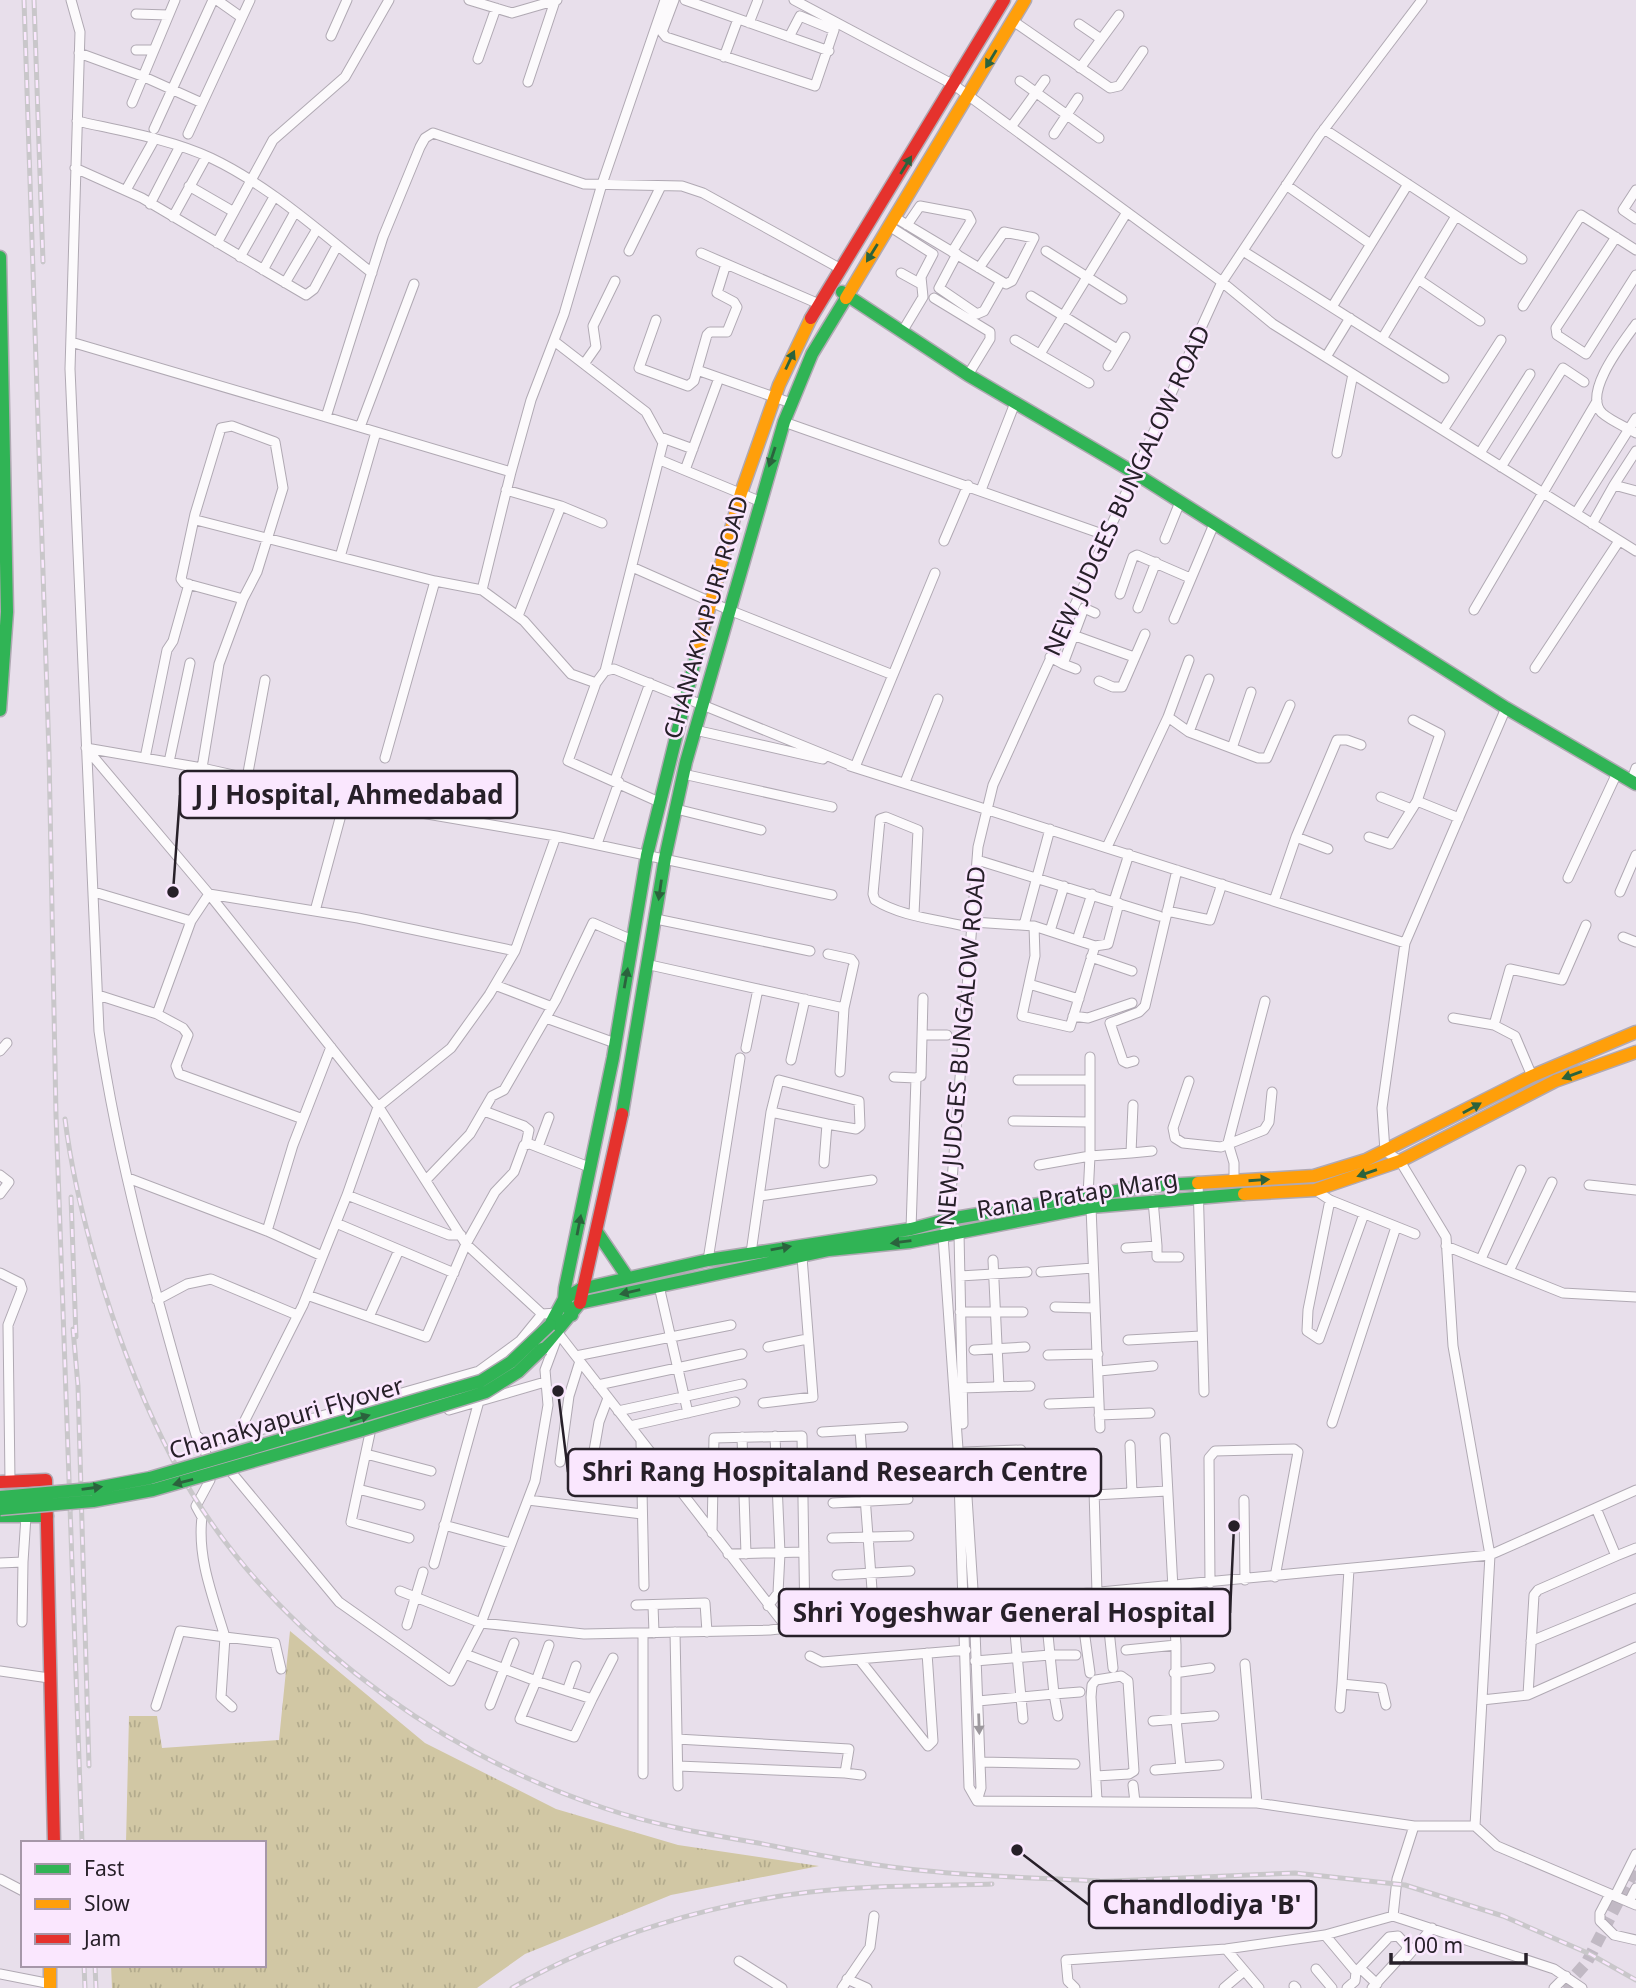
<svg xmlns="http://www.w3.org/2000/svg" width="1636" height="1988" font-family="'Noto Sans',sans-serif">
<defs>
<pattern id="grass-tufts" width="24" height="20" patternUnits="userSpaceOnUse" patternTransform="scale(1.75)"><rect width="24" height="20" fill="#d1c7a4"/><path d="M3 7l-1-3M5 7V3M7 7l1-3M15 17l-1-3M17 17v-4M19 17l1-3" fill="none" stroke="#b3ab8d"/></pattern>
</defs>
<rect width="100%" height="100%" fill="#e8dfeb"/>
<path fill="url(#grass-tufts)" d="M290,1631l135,112 131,66 122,36 141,21 -148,29 -146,59 -48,34h-365l-1,-23h153v-122h-138l3,-127h28l5,32 117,-8z"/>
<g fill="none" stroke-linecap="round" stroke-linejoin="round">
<path stroke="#c1b9c4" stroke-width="12" stroke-dasharray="12 6" stroke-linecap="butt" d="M1564,1988l23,-26 49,-95"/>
<defs>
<path id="street" d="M71,0l9,32 -10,337 29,662c20,137 59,271 97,404l8,7 110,-24 165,-47 41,-30 22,-27 15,-1
M217,0l24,17
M469,0l43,13 45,-13
M674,0l-12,32 4,5 149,49 19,-56 -34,-14 -11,21
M685,0l144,51
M794,0l160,85 268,197 51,42 363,227
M136,14l32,1
M1013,21l97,67 9,-2 24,-35
M749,23l9,-23
M1079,24l22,15
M331,36l16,-36
M136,50h17
M79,53l63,23 60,27
M724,57l14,-38
M478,59l18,-51
M1080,68l39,-53
M1020,81l79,57
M528,82l27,-81
M132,103l43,-103
M77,121c44,10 93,18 134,37 59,28 110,75 161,115
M1011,127l34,-47
M154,129l59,-129
M1324,129l198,130
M188,134l62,-134
M1054,134l24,-36
M75,168l67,30 164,97 8,-6 23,-43
M1286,185l83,58
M189,186l45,26
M126,190l28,-50
M1636,190l-13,20 13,9
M150,204l29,-56
M173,217l33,-60
M894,217l107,64 5,3 6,-3 22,-43 -30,-6 -25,36
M907,225l13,-19 48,9 3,6 -19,31
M889,226l44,28 -12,23 2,20 -21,35
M1616,237l-60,91 1,7 29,19 50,-79
M217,243l56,-103 72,-63 44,-77
M629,251l32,-65
M1046,251l76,48
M1243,251l201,127
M701,253l118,51
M957,254l-18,34 38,26 7,-3 17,-30
M240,257l34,-60
M726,264l-9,29 17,9 3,5 -10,25h-17l-3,3 -10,35 94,33
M263,270l32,-58
M901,273l20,11
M1418,279l62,42
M285,283l32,-54
M1031,296l86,53
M934,298l56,34v7l-22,36
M1523,306l58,-91 55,35
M1332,307l76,-123
M656,320l-17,48 49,18 6,-5 3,-11
M1636,324c-12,17 -54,69 -34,89 9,8 24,14 34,20
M1382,339l74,-123
M1015,340l74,43
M554,341l92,71 17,31 -58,228
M71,342l255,75 57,-180 37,-90 5,-9 8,-5 151,51 98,2 21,7 138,76
M1040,354l87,-142
M1326,357l24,-39
M584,364l12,-17 -3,-21 22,-45
M1108,366l17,-29
M326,417l185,55 -29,118 42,31 47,53 25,9 9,-12 9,-2 241,98 80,-194
M784,422l321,113
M360,427l54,-143
M1443,430l58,-90
M376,432l-36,125 95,24
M660,437l33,12
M1337,453l16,-79
M1480,453l50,-79
M660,460l99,41
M1501,467l62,-99 21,14
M685,470l34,-92
M511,472l20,-72 33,-86 38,-130 63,-184
M1614,485l22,-34
M506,490l55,16 41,17
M981,490l34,-87
M1576,513l60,-95
M196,520l144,37
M1592,524l22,-39 22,6
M1165,539l15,-37
M944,541l24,-56
M632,567l97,43 164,65
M1120,594l13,-37 4,-2 53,23
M1138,608l18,-46
M1474,610l123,-209
M518,616l43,-110
M1174,619l40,-95
M1070,634l64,23
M1050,657l13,7 21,-56 11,5
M1063,664l13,5
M1535,668l84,-127
M1099,681l14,6h9l23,-53
M596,683l-28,78 91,41
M1168,717l21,-57
M695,730l128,29
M1189,732l20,-53
M86,748l116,20 143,32 211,36 276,59
M86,748l123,146 171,215 86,135 76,70
M1232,748l19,-56
M145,758l22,-108 6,-9 16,-57
M385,758l50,-177 47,9
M169,762l21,-99
M850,766l555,177
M202,768l17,-104 24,-65 14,-27 26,-84 -8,-46 -43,-16 -11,2 -26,86 -14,65 3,4 59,16
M683,774l149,33
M247,778l18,-98
M615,780l35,-97
M905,782l33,-83
M1631,782l5,-14
M1381,797l28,11
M1417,801l42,17
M676,809l85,21
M1296,837l32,12
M1369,837l21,7 27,-43 23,-67 -27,-14
M597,844l22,-62
M1107,847l61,-130 21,15 69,26h9l23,-53
M977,860l182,56
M1568,878l49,-105
M94,892l97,29 18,-27 149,24 157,33 41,-115
M1620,892l16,-37
M1114,901l15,-47
M1274,901l22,-64 41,-97h10l14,5
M315,911l30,-111
M1167,911l43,9 12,-36
M914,914l4,-84 -32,-13 -6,2 -7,75 2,6c26,17 67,20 97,28
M656,919l154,32
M191,921l-34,93 26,14 5,7 -12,31 3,8 124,45
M973,922l61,4 61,20 -25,81 -48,-11 13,-60 -1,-30
M1024,925l26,-96
M1050,931l14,-45
M1623,937l13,5
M1077,940l15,-46
M1095,946l13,-2 11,-41
M828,954l23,5 3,4 -10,45 -4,64
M1091,957l41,14
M650,965l194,43
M1029,984l50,15
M495,985l57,22
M98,995l59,19
M1073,1016l15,2 44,-15
M546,1018l69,25
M1453,1018l41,7 21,11 17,40
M1494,1025l16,-56 52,11 24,-55
M922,1035h25
M746,1048l12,-59
M0,1051l7,-8
M1090,1057v23
M791,1060l14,-61
M1134,1061l-7,2 -4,-2 -13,-38 29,-11 6,-6 32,-136
M894,1077l22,1
M1018,1080h72v76l41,-3 2,-48
M1189,1081l-16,47 2,10 8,5 38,4 43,-17 5,-8 3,-30
M484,1111l40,15 5,4 -3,14
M771,1112l56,12
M1013,1121l76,1
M538,1147l11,-30
M1131,1153l21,-2
M1039,1165l51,-9 -2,40
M0,1175l9,7 -9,12
M128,1178l139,53
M426,1180l44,-46 22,-38 12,-6 52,-90 37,-77 39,17
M1234,1181v-18l-6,-20 37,-142
M1198,1182l6,210
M1589,1185l47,5
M1315,1190l15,10 85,34
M347,1195l102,40h12
M760,1196l112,-16
M1330,1200l-22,110 -1,21 12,8 45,-125
M1091,1207l9,221
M336,1223l118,50
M911,1229l5,-151 5,-2 2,-78
M956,1229l3,4 4,191
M1157,1246v11h22
M1446,1246l117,47 73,4
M1126,1248l31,-2 -4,-46
M751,1253l20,-141 8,-32 80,21 1,25 -4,3 -29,-5 -3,39
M322,1256l-55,-25 26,-86 38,-98
M1481,1259l40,-89
M708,1260l32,-202
M993,1260l6,127
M1509,1271l43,-89
M1041,1272l52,-4
M0,1273l20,10 2,6 -14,36 2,156
M960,1276l67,-4
M659,1286l29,127
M307,1295l119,42 40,-93 29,-52 19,-20 10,-27 6,-1 59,23
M157,1300l30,-16 24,-5 86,36
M1055,1307l39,1
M960,1312h63
M369,1317l30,-67
M558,1333l229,295
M1128,1340l73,-4
M768,1347l39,-8
M974,1350l51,-3
M1048,1355l50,-1
M576,1356l155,-31
M1099,1371l54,-5
M598,1385l144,-31
M961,1388l69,-2
M763,1403l50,-6 -11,-140
M1049,1404l49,-2
M449,1410l96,-28
M618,1411l124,-27
M1099,1415l51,-2
M1332,1423l64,-196
M630,1426l105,-24
M860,1430l14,186
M822,1432l81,-5
M370,1433l-19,89 58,16
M237,1436l66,-131 44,-110 31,-88 73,-59 38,-53 26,-44
M742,1437l4,117
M641,1441l3,145
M204,1442l4,25
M1130,1445l2,48
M964,1452l57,-2
M366,1454l65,17
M1093,1455l4,138
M560,1462l9,-66 11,-35
M965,1466l9,139 7,183 -4,13
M825,1467l84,-4
M591,1468l8,-46 9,-24
M232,1473l107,129 112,79 30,-58 54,-142 13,-76 -3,-35 13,-35
M210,1480l-14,26 6,11c-5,41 11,80 23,120l50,6 6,26
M358,1489l62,16
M1094,1495l73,-4
M528,1500l114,14
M1244,1500l1,80
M833,1503l75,-4
M444,1525l66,18
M712,1533l2,-95 88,-2 3,189
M832,1538l77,-2
M728,1554l76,-2
M1616,1556l20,-8
M23,1562l3,-46
M0,1563l23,-1 -1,60
M434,1564l45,-163
M1349,1569l-7,115 40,4 4,17
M837,1575l73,-4
M1210,1583l-1,-125 6,-7 79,-2 4,3 -23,125
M400,1591l81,32 103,11 186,-4 309,-36 411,-39 146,-65
M1105,1592l8,76
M1079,1594l11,79
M636,1605l69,-2 2,29
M653,1605l1,28
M768,1606l10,-13 2,-40 -5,-117
M1046,1615l4,40h26
M1014,1622l9,97
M407,1625l16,-53
M1083,1625l25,-4
M675,1632l3,154
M1531,1641l105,-43
M1126,1650l50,-5
M465,1654l71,27 13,-36
M810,1656l12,6 144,-12
M859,1659l69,87 5,-5 -6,-88
M975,1661l75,-6 4,39 -76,7
M1245,1664l12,139
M0,1671l49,7
M1174,1673l36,-5
M567,1691l9,-25
M1528,1695l6,-100 4,-5 78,-34 -20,-48
M592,1699l-18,38 -54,-18 16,-38 56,18 21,-41
M1482,1700l46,-5 108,-48
M490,1705l24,-62
M156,1706l24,-75 45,6 -4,60 11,10
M1340,1708l2,-24
M1058,1716l-4,-22 26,-2
M1153,1721l61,-5
M677,1739l172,10 -4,24 -167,-7
M980,1762l95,2
M1181,1768l38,-3
M1155,1770l26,-2 -5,-49v-74l-11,-207
M845,1773l16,2
M643,1774v-141
M1096,1776l33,-2 5,-3 -6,-90 -7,-5 -25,4 -4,5 -1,12c2,34 4,69 6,103
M1133,1785l2,17
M977,1801l-8,-14 -11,-338 -15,-213 6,-17 29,-372 15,-62 229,-503 97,-146 103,-136
M977,1801l280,2 157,23h61l15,-271 -37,-209 -7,-109 -46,-76 -15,-10 -3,-43 23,-165 101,-235
M1475,1826l22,20 139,59
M0,1879l23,12
M1610,1894l-10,19v8l14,14 22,5
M1615,1896l21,-42
M1629,1902l7,-14
M1393,1916l4,-37 17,-53
M1325,1935l31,37 -1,9 -8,7
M1226,1949l33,39
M1407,1957l25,-29
M739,1961l43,27
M1360,1968l17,16
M1316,1969l16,19
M1356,1972l33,-35 9,-1 9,10 -1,5 -34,37
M0,1974l51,10
M847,1979l20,9
M1294,1986l2,2
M842,1988l28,-41 4,-31
M1075,1988l-7,-7 -2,-21 160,-11 99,-14 68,-19 161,53 28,19
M1224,1988l20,-17
M1554,1988l12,-12"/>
<path id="fast" d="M0,257l7,355 -7,98
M842,292l126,83 165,97 373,236 130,76
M622,1114l43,-256 21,-96 98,-340 28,-68 34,-56
M597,1232l31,46
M572,1315l-8,-16 1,-11 48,-230 34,-203 51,-207
M550,1325l14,-26 17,-10 127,-29 203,-31 38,-10 197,-33 52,-3
M542,1349l38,-46 249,-53 81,-8 181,-35 153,-13
M0,1516h47"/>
<path id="slow" d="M846,298l179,-298
M698,648l43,-155 38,-108 32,-67
M1198,1183l116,-7 52,-16 166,-84 104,-44
M1244,1194l71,-4 85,-29 155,-80 81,-29
M50,1965v23"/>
<path id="jam" d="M811,318l193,-318
M580,1303l42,-189
M0,1482l46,-2 8,363"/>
</defs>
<use href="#street" stroke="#b0a9b3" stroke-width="11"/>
<use href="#fast" stroke="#b0a9b3" stroke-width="15"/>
<use href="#slow" stroke="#b0a9b3" stroke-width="15"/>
<use href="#jam" stroke="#b0a9b3" stroke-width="15"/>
<use href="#street" stroke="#fcfafc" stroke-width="9"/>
<use href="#fast" stroke="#30b455" stroke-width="12"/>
<use href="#slow" stroke="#ff9f0a" stroke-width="12"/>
<use href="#jam" stroke="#e5322d" stroke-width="12"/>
<defs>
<path id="rail" d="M24,0l25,753 7,362 26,728
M34,0l9,262
M65,1119c7,58 21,112 38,168 18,58 41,118 70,173 86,163 258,291 431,348 50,17 102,26 154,35 56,11 112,23 170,28 57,6 114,7 171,10
M71,1197l5,140
M73,1329l5,57 11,380
M1090,1882l205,-9 110,12 98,31 87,38 46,26
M84,1965l1,23
M95,1965l1,23
M512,1988c89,-51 196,-84 298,-96 60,-7 121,-6 182,-8"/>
</defs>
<use href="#rail" stroke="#c9c7ca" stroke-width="5"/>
<use href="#rail" stroke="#fae7fe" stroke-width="2.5" stroke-dasharray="8" stroke-linecap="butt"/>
<defs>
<path id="fast-bridge" d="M0,1497l91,-8 59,-11 331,-97 30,-19 39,-37
M0,1509l93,-8 60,-11 206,-59 127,-39 32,-20 24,-23"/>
</defs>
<use href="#fast-bridge" stroke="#b0a9b3" stroke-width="15" stroke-linecap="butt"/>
<use href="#fast-bridge" stroke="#30b455" stroke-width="12"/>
</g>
<defs><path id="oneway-solid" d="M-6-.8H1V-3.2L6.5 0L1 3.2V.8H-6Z" transform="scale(1.75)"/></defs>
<g fill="#2b633d">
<use href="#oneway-solid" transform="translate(991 59) rotate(121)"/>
<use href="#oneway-solid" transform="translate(906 165) rotate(-58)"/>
<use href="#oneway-solid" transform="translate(872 253) rotate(122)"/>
<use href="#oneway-solid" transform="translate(790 360) rotate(-65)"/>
<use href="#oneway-solid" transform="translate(772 457) rotate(108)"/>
<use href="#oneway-solid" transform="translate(660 890) rotate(98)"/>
<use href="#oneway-solid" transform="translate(626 978) rotate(-80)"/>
<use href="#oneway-solid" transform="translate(1572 1075) rotate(160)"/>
<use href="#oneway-solid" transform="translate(1472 1108) rotate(-29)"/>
<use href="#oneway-solid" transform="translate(1367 1173) rotate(161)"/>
<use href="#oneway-solid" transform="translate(1259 1180) rotate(-4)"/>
<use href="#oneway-solid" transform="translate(579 1225) rotate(-79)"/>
<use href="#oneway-solid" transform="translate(901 1242) rotate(173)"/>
<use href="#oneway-solid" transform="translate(781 1248) rotate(-10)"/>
<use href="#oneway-solid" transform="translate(630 1292) rotate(167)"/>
<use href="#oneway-solid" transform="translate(360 1418) rotate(-17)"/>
<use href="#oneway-solid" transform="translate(183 1482) rotate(165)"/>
<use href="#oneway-solid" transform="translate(92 1488) rotate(-8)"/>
</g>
<use fill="#9c989d" href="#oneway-solid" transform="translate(979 1724) rotate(88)"/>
<g text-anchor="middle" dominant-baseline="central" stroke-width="5" stroke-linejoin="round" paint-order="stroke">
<g font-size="24" fill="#272029" stroke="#fae7fe">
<text transform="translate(1126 490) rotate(-65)">NEW JUDGES BUNGALOW ROAD</text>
<text transform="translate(705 617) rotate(-74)">CHANAKYAPURI ROAD</text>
<text transform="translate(960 1046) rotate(-85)">NEW JUDGES BUNGALOW ROAD</text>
<text transform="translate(1077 1193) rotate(-9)">Rana Pratap Marg</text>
<text transform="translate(286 1417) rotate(-16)">Chanakyapuri Flyover</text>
</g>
</g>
<path fill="none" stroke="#272029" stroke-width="2.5" d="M173 892L180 795M558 1391L568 1472M1234 1526L1230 1613M1017 1850L1089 1905"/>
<g fill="#272029" stroke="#fae7fe" stroke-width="2.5">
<circle cx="173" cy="892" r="7"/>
<circle cx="558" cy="1391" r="7"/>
<circle cx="1234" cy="1526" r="7"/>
<circle cx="1017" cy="1850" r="7"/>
</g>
<g fill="#fae7fe" stroke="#272029" stroke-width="2.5">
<rect x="180" y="771" width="337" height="47" rx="7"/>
<rect x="568" y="1449" width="533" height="47" rx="7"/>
<rect x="779" y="1589" width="451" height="47" rx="7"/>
<rect x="1089" y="1881" width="227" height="47" rx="7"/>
</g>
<g font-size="26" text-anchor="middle" font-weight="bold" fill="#272029">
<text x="349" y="804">J J Hospital, Ahmedabad</text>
<text x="835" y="1481">Shri Rang Hospitaland Research Centre</text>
<text x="1004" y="1622">Shri Yogeshwar General Hospital</text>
<text x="1202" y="1914">Chandlodiya 'B'</text>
</g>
<rect x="21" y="1841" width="245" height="126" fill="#fae7fe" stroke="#a697a9" stroke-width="2"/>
<rect x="35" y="1864" width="35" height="10" fill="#30b455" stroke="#a697a9" stroke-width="2"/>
<text x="84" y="1876" font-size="21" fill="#272029">Fast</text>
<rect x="35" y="1899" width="35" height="10" fill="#ff9f0a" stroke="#a697a9" stroke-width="2"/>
<text x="84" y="1911" font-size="21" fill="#272029">Slow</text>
<rect x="35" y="1934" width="35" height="10" fill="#e5322d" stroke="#a697a9" stroke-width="2"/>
<text x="84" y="1946" font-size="21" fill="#272029">Jam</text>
<path d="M1391 1953v10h135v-10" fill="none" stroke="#272029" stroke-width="3.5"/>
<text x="1402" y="1953" font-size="21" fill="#272029" stroke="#fae7fe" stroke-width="5" paint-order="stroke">100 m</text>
</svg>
